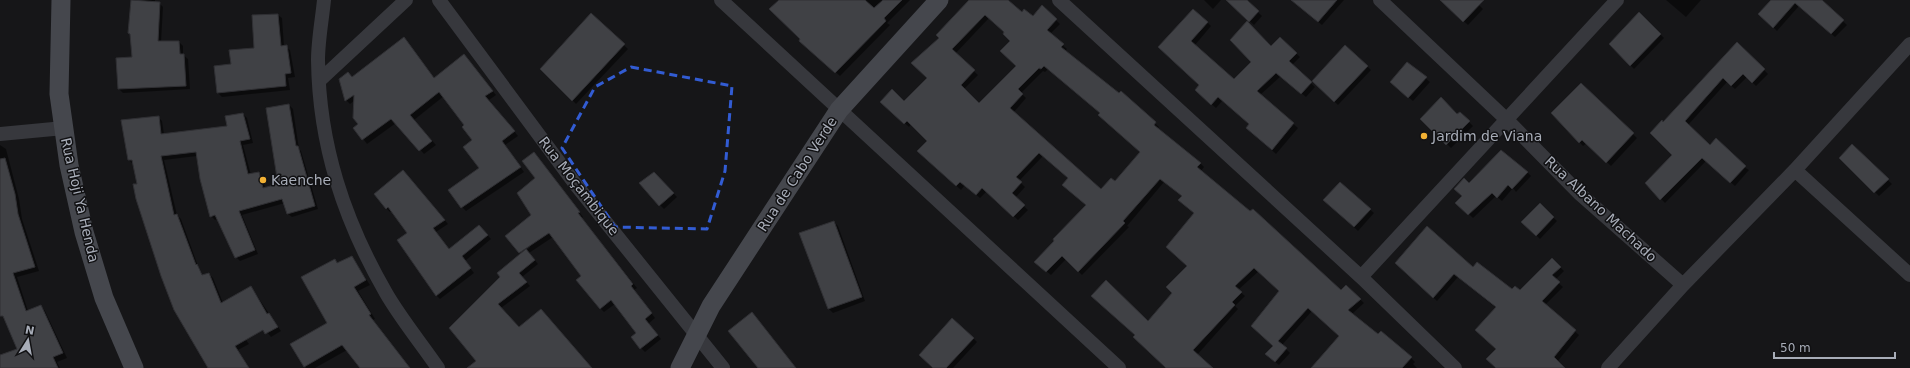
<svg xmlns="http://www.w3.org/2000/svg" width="1910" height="368" font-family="'DejaVu Sans',sans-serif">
<rect width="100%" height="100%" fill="#161618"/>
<path fill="#0007" fill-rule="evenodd" d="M132,0h23v2l4,1 4,4 -2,35h18l4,4v9l5,4 2,30 -67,4 -4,-4 14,-31 -1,-23 -3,-2z
M780,0h130l-23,23 3,2 -50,51 -36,-32z
M969,0h37l16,14 11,4 9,-11 18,17 -10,10 17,15 -2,2 54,43 2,-2 38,35 -2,2 43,34 4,4 -3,4 140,120 5,-5 18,17 -12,11 26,22 33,22 4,4 -2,2 4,4h-105l28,-32 -28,-25 -30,34 8,8 -11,12 -9,-7 4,-12 7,-55 -22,-20 -21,19 7,6 -10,10 3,3 -41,46 14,13h-37l-26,-46 25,-29 15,-27 7,-52 -12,-17 -19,-15 -37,44 2,1 -47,48 -16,-16 -15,16 -11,-9 47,-61 -18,-26 -26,-23 -24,25 6,6 -10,11 13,12 -10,10 -31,-29 -7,7 -15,-13 -4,5 -38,-35 5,-14 -17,-17 -2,3 -24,-22 19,-3 24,-24 12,-40zM989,18l17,14 5,9 6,25 -38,39 -15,-16 14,-14 -23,-21zM1048,69l53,44 40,39 -26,30 -14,8 -87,-78 12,-14 -5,-5 22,-22 2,1z
M1204,0h17l-8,9z
M1227,0h18l17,16 -8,9z
M1291,0h53l-22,25z
M1441,0h33l9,9 -15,16z
M1666,0h35l-15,17z
M1772,0h48l27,25 -12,12 -36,-31 -22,25 -17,-17z
M1639,13l25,25 -30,31 -24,-25z
M591,14l37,35 -52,55 -34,-35z
M278,15l4,3 2,28 6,4 5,27 -7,1 2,12 -68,7 -4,-4 15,-28 22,-16 -2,-33z
M1208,23l3,3 -16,19 39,35 46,-42 20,19 -8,8 23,22 -9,10 -25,-21 -21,19 38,33 -22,26 -25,-23 -1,-6 -27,-25 -7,8 -16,-14v-9l-41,-38z
M404,38l31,41 33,-19 28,35 -7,5 29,36 -13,9 19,27 -58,39 -4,-4 19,-39 -8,-28 -7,-14 -22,-30 -30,24 22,25 -12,9 -28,-31 -29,21 -12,-16 4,-4 -5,-23 -4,3 -4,-4 6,-22z
M1737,43l31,31 -12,12 -9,-9 -12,12 -8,-7 -39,43 22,22 39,23 -14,16 -29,-25 -41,42 -19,-20 28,-28 -11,-32z
M1346,46l25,24 -33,35 -25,-24z
M1407,63l23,19 -17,19 -18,-15z
M1581,84l56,54 -26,28 -24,-23 -4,3 -31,-33z
M289,105l4,4 6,40 2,2 17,58 -26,8 -4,-3 -3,-11 -43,12 16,39 -18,7 -4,-4 -18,-38 -3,1 -4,-4 -14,-60 -33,4 13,55 4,4 17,47 5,10 6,-2 4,4 10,25 28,-16 30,44 -10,6 -13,-16 -17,12 8,11 -11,6 11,18h-40l-71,-184 -5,-20 -4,-4 29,-43 4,4 2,13 64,-7 15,-13 4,4 6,25 -10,2 8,30 7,-2 4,4 3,11 14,-3z
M1460,113l13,13 -22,22 -29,-29 35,-4z
M0,145l6,4 13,50 3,20 17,52 -22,6 11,34 13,-5 4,5 22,47 -10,4 3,6h-60v-12l18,-7 -18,-51z
M1852,146l40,38 -13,12 -39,-38z
M534,153l49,64 -2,1 56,70 -3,2 21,28 -7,6 13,15 -16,13 -4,-4 -4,-15 -22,-29 -11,8 -4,-4 -17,-32 -30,-39 -24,16 9,11 -16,13 8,9 -29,22 18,20 72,40h-108l18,-91 29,-30 7,-69z
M1527,172l4,4 -15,16 -3,-4 -11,13 -6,-5 -23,22 -16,-15 6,-7 6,-11z
M654,173l23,24 -13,12 -4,-4z
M407,176l41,48 -12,8 13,18 30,-24 12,13 -26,22 9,12 -34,26 -4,-4 -27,-61 -17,-23 -2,1 -4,-4z
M1340,183l34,30 -16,18 -30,-28z
M1540,205l17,16 -17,18 -17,-17z
M834,222l4,4 27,75 -32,12 -4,-4z
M352,257l18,28 -12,6 17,28 -3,1 38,48h-49l-14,-18 -32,18h-9l-14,-24 37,-21 6,-63 3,4z
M1552,259l12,12 -9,9 8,7 -18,18 34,30 -22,27 6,6h-66l-1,-60 -38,-31 -21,24 -37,-34 73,1 39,23h8z
M752,313l4,4 40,51h-37z
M973,338l4,4 -24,26h-19z"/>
<path fill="#404145" stroke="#303034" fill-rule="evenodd" d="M131,0l29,2 -2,39h21l1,13h4l2,32 -68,3 -2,-31 16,-1 -2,-23 -2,-1z
M779,0h86l9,8 9,-8h19l-18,18 2,3 -51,52 -36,-32 1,-2 -31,-30z
M969,0h39l14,12 2,-3 9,7 9,-11 15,14 -10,11 17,14 -3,3 58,46 2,-2 35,31 -2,3 47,38 -4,4 53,44 3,-2 88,81 5,-5 15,14 -13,11 30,24 3,-3 31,26 -10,11h-91l28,-32 -31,-28 -30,33 9,7 -12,14 -10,-8 8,-8 -22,-20 28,-35 -25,-23 -19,18 7,6 -10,10 3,3 -42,45 20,18h-47l-33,-31 2,-2 -44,-39 15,-16 42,41 24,-28 -6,-6 21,-21 -21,-19 28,-34 -16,-13 4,-4 -22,-17 -37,42 2,2 -47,49 -16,-16 -16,16 -12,-10 20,-21 -1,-2 33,-34 -24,-20 6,-7 -29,-25 -23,24 6,5 -10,11 13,12 -12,12 -31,-29 -6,7 -16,-13 -4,4 -39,-35 10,-10 -20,-20 -3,3 -24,-22 12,-13 12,12 23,-23 -16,-15 28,-25 -3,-3zM985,15l19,17 -1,2 7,7 -10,10 16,15 -37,37 -18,-18 14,-15 -23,-21zM1044,66l56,47 -2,2 42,37 -25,29 -4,-3 -10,11 -91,-81 13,-14 -5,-5 21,-21 2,1z
M1226,0h21l12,11 -10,11z
M1291,0h46l-19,22z
M1440,0h44l-21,22z
M1771,0h51l22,20 -13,14 -36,-31 -22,25 -15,-14z
M1193,9l15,13 -17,19 43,38 17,-17 -21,-22 17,-19 24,25 9,-9 17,16 -8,8 23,21 -11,12 -25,-21 -19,18 37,32 -22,27 -26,-22 3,-4 -31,-27 -7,8 -16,-15 4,-5 -41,-38z
M1639,12l22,22 -31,32 -21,-22z
M591,13l34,31 -53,57 -32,-32z
M278,14l3,32 6,-1 4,28 -6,1 1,12 -69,7 -3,-27 17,-2 -2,-14 25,-2 -2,-33z
M404,37l30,41 30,-24 29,37 -8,5 30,35 -13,10 19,26 -60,41 -13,-18 31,-22 -16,-21 9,-7 -10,-13 2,-2 -25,-33 -29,23 22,26 -13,10 -28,-32 -29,21 -9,-12 5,-4 -5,-6 1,-23 -9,6 -6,-22 9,-7 4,5z
M1737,42l28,27 -13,14 -9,-9 -12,12 -8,-8 -38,43 25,24 6,-7 30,28 -16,17 -28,-25 -42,42 -15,-17 27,-28 -22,-22 12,-13 1,2z
M1345,45l23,21 -34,36 -22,-21z
M1407,62l20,15 -19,21 -18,-16z
M1581,83l53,50 -28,30 -24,-23 -3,3 -28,-30z
M1441,97l16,17 3,-2 10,9 -24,24 -26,-26z
M289,104l7,42h2l17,60 -28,8 -5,-15 -43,12 16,39 -20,8 -20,-43 -5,2 -10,-38 -4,-27 -35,4 13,59 3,-1 19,51 1,-1 5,11 7,-2 12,30 30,-17 16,28 2,-1 9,14 -13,7 -2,-4 -28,16 14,22h-41l-34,-58 -13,-34 -25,-77 -3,-15h4l-5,-24h-4l-7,-40 38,-4 2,18 66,-8 -2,-10 18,-3 7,26 -10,2 8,33 11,-2 4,16 15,-4 -12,-76z
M1852,144l37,35 -15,14 -35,-35z
M1501,150l27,22 -16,17 -4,-4 -11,13 -5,-5 -24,22 -13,-12 7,-7 -8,-7 10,-11 5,5z
M534,152l46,60 -2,1 55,71 -2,2 21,27 -7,6 13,16 -18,14 -9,-12 5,-4 -25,-33 -11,9 -24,-29 5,-4 -32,-43 -30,20 -14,-17 26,-21 -14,-22 18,-15 -13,-17z
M5,158l10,36 3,20 17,53 -22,6 13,38 15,-6 22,48 -10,4 5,11h-58v-13l17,-6 -14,-33h-3v-157z
M403,170l42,50 -12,8 16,21 30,-24 9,10 -26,21 9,12 -35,28 -39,-56 10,-7 -19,-26 -2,2 -12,-15z
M654,172l20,21 -15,13 -20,-23z
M1340,182l31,27 -17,18 -31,-27z
M1540,203l14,14 -18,19 -15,-14z
M834,221l28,76 -34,12 -29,-76z
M1427,226l46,41 4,-5 35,27 3,-3 5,4 32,-32 9,9 -9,8 8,7 -18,19 34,29 -22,27 11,11h-69l-10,-9 10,-10 -21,-19 21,-23 -42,-33 -21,24 -38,-35z
M526,249l9,11 -16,13 8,9 -29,22 21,23 22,-18 51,59h-125l9,-7 -27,-33 51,-51 -3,-4z
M352,256l14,24 -12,7 17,27 -2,1 41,53h-50l-18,-23 -38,22 -14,-23 37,-21 -26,-46 34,-18 2,4z
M752,312l44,56h-38l-30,-37z
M952,318l22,20 -28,30h-13l-14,-13z"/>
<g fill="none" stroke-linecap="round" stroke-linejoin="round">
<path stroke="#37383d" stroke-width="14" d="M324,0c-2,20 -6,41 -6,60 1,85 26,160 68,233 15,26 35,50 52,75
M439,0l137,185 147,183
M721,0l398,368
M1059,0l302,277 94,91
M1380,0l127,120 73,74 103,91
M319,81l87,-81
M0,134l64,-6
M1795,170l115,105
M1361,277l256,-277
M1608,368l75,-83 112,-115 115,-126"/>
<path stroke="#45474d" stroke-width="19" d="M61,0l-2,94 10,71 15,67 20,66 30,70
M680,368l31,-62 128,-196 100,-110"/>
</g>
<path fill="none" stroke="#325cd3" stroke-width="3" stroke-dasharray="8 5" stroke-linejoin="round" d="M631,67l101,19 -7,85 -18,58 -92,-2 -53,-79 33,-61z"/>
<g fill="#f2b134" stroke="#111113" stroke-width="1.5">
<circle cx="1424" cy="136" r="4"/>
<circle cx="263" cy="180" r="4"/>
</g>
<g text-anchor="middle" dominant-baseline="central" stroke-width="3" stroke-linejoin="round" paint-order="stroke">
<g font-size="14" fill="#a8adb8" stroke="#111113" text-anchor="start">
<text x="1432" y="136">Jardim de Viana</text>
<text x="271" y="180">Kaenche</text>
</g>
<g font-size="14" fill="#a8adb8" stroke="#111113">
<text transform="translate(797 174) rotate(-57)">Rua de Cabo Verde</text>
<text transform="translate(579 186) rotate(52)">Rua Moçambique</text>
<text transform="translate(80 200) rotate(77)">Rua Hoji Ya Henda</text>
<text transform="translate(1601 209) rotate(43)">Rua Albano Machado</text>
</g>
</g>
<g transform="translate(28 340) rotate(11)" stroke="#111113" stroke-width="3" paint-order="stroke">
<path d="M0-3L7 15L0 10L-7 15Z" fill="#a8adb8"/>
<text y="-6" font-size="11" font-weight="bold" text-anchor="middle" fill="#a8adb8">N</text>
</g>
<path d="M1774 352v6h121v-6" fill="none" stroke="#a8adb8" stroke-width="2"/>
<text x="1780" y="352" font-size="12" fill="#a8adb8" stroke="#111113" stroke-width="3" paint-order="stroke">50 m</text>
</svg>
